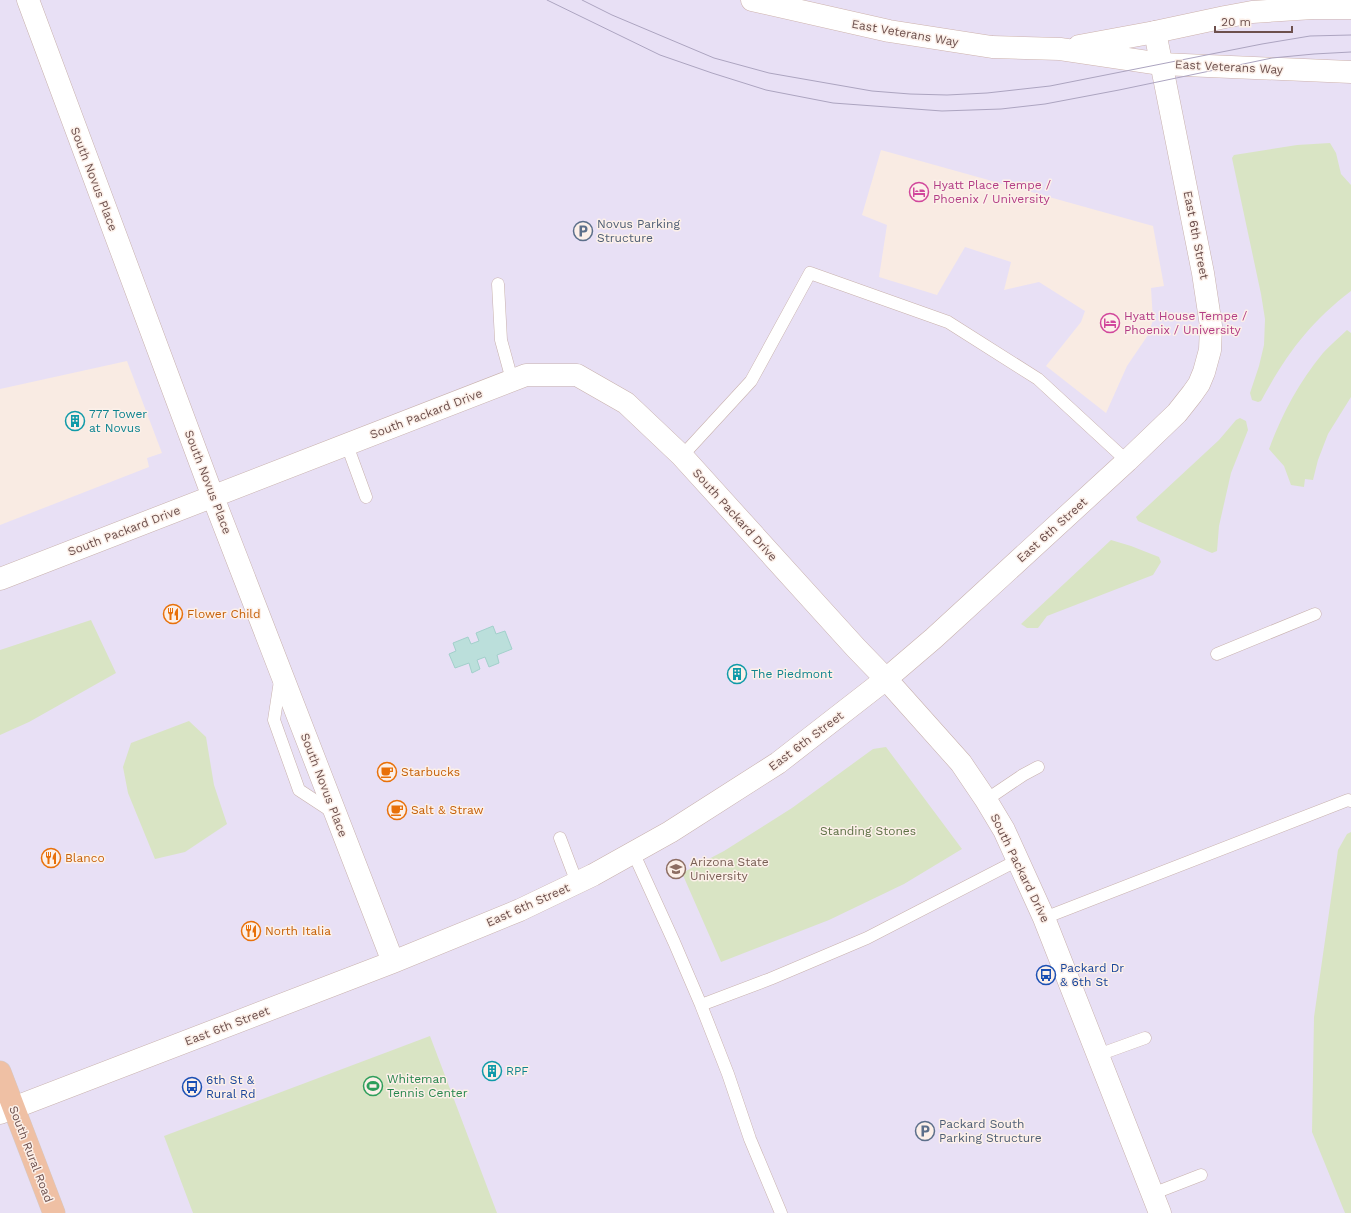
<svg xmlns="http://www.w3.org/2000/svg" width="1351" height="1213" font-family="'Work Sans',sans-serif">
<rect width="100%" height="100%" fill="#f9ebe3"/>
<path fill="#e8e0f5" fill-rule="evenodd" d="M0,0h1351v1213h-1351v-688l149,-58 -2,-9 15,-5 -35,-92 -127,28zM881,150l272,76 11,60 -13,2 2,32 -5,15 -21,31 -21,47 -60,-47 35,-44 4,-11 -46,-29 -35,8 7,-28 -46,-15 -28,48 -58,-18 8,-52 -25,-10z"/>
<path fill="#d9e4c4" d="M1330,143l6,10 5,21 10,11v106c-42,32 -65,64 -90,110l-3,1 -6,-2 -2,-7 9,-27 5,-21 1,-26 -4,-25 -29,-136 2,-3 63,-10z
M1347,330l4,3v64l-23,37 -10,26 -5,20 -8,-1 -1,8 -13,-2 -7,-19 -15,-17c13,-35 30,-67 54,-96 7,-8 16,-15 24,-23z
M1240,418l6,3 2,9 -17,43 -12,53 -2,25 -5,2 -74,-32 -2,-4 83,-77 17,-20z
M1111,540l20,6 28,11 2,5 -8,13 -106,41 -9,12h-11l-6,-4z
M91,620l25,53 -87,49 -29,13v-85z
M189,721l17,16 8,48 13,39 -42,28 -30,7 -27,-66 -5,-26 8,-24z
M886,747l76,102 -58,35 -75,36 -108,42 -39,-89 42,-22 68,-43 81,-59z
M1351,832v381h-6l-33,-81 2,-115 24,-167 9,-16z
M430,1036l67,177h-304l-29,-77z"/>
<path fill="#bbdfdb" stroke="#a2d0cb" d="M493,626l3,8 9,-3 7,18 -15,6 2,8 -10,4 -4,-10 -8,3 3,9 -8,4 -3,-10 -14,5 -6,-14 7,-3 -3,-8 15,-6 3,7 8,-3 -3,-8z"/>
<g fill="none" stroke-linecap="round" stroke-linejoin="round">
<defs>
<path id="lane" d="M498,284l3,56 11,40
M347,445l19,52
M682,456l69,-75 59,-108 138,49 90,57 89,82
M1217,654l98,-40
M280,681l-6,39 25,70 35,23
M986,800l37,-25 15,-8
M560,838l17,45
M633,852l41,90 27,63 27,69 22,65 31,74
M1044,918l304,-118 3,1
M701,1005l69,-26 97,-41 151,-78
M1098,1055l47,-17
M1152,1194l49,-19"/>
<path id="street" d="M28,0l185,497 180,465
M0,579l526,-204h51l49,28 56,53 174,192 30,31 75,84 25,37 18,30 40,88 116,295
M0,1113l393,-151 127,-52 73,-35 77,-43 108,-69 108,-84 48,-41 193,-177 50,-48 15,-19 7,-10 5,-12 6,-22 1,-24 -8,-53 -48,-241"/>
<path id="secondary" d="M752,0l137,31 103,16 68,2 101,15 190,8
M1079,46l76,-14 70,-15 27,-5 61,-4h38"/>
<path id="primary" d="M0,1072l54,141"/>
</defs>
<use href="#lane" stroke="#c8b1ac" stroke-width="13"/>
<use href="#street" stroke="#c8b1ac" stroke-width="23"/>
<use href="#secondary" stroke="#cdb2ac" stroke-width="23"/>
<use href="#primary" stroke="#d3caca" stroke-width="23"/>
<use href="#lane" stroke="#fff" stroke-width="12"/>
<use href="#street" stroke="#fff" stroke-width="22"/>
<use href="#secondary" stroke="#fff" stroke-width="22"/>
<use href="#primary" stroke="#efc0a4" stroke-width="22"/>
<path stroke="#aca4c0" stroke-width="1" d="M547,0l113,55 52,18 54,17 67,13 109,8 59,-2 44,-5 74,-14 153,-32 42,-4 37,-2
M582,0l30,15 102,43 55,15 103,18 38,3 37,1 40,-2 63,-7 212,-42 48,-8 41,-1"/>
</g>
<defs>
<symbol id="hotel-ring" viewBox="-11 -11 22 22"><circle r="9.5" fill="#fcf0e9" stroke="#d1479c" stroke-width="1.5"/><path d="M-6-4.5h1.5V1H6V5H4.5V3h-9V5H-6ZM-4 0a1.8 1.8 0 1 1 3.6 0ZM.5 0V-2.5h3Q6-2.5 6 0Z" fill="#d1479c"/></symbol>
<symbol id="parking-ring" viewBox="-11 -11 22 22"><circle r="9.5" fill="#fcf0e9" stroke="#5c6f8a" stroke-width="1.5"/><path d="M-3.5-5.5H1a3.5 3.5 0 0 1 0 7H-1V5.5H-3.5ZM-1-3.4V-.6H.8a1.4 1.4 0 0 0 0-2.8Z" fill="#5c6f8a"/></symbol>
<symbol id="building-ring" viewBox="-11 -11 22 22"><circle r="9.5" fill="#fcf0e9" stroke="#0f9aa8" stroke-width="1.5"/><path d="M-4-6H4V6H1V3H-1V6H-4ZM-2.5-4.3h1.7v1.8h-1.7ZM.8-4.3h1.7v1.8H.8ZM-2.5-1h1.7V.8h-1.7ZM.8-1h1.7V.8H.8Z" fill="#0f9aa8"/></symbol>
<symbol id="restaurant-ring" viewBox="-11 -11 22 22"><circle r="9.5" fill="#fcf0e9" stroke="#e8710a" stroke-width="1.5"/><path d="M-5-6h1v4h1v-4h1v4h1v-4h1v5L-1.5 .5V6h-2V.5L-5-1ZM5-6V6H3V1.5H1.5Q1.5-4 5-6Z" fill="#e8710a"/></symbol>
<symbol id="cafe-ring" viewBox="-11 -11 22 22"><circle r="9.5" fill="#fcf0e9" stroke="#e8710a" stroke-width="1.5"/><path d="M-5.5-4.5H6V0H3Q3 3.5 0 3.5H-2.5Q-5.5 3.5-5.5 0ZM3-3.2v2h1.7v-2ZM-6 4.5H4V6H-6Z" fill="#e8710a"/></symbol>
<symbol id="university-ring" viewBox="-11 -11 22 22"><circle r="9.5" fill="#fcf0e9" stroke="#8d6e63" stroke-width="1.5"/><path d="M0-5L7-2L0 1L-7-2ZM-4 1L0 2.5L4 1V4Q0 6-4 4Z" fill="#8d6e63"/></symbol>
<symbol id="bus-ring" viewBox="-11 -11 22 22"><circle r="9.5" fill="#fcf0e9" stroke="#1a4fb4" stroke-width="1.5"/><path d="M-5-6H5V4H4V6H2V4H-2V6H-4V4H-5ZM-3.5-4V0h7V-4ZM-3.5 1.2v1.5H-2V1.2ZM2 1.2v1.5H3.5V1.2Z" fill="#1a4fb4"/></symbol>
<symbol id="stadium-ring" viewBox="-11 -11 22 22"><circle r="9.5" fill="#fcf0e9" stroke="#2e9e5b" stroke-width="1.5"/><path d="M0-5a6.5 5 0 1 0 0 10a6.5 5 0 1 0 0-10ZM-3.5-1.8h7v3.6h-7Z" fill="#2e9e5b"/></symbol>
</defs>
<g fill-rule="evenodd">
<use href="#hotel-ring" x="908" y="181" width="22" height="22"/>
<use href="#parking-ring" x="572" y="220" width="22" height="22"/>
<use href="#hotel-ring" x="1099" y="312" width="22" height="22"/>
<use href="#building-ring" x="64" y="410" width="22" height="22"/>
<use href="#restaurant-ring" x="162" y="603" width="22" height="22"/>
<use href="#building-ring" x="726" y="663" width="22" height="22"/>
<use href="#cafe-ring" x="376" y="761" width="22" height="22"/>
<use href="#cafe-ring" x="386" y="799" width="22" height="22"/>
<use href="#restaurant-ring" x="40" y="847" width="22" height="22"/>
<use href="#university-ring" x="665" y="858" width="22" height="22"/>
<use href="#restaurant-ring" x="240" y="920" width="22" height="22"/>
<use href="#bus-ring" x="1035" y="964" width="22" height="22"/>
<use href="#building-ring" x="481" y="1060" width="22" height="22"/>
<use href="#stadium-ring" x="362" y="1075" width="22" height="22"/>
<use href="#bus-ring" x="181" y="1076" width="22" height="22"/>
<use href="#parking-ring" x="914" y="1120" width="22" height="22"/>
</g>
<g text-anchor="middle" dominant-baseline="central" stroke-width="3" stroke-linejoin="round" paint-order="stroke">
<g font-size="12" fill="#6d504d" stroke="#fcf0e9">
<text transform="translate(905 33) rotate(10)">East Veterans Way</text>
<text transform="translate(1229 67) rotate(3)">East Veterans Way</text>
<text transform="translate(94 179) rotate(69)">South Novus Place</text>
<text transform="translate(1196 235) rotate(79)">East 6th Street</text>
<text transform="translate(426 414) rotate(-21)">South Packard Drive</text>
<text transform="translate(208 482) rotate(69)">South Novus Place</text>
<text transform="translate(735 515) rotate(48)">South Packard Drive</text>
<text transform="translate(1052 530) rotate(-42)">East 6th Street</text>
<text transform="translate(124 531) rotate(-21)">South Packard Drive</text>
<text transform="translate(806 741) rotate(-37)">East 6th Street</text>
<text transform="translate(324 785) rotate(69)">South Novus Place</text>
<text transform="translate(1020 868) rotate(64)">South Packard Drive</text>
<text transform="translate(528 905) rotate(-24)">East 6th Street</text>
<text transform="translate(227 1026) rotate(-21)">East 6th Street</text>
<text transform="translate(31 1154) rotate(69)">South Rural Road</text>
</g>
<g font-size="12" fill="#b23c85" stroke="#fcf0e9" text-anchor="start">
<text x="933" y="185">Hyatt Place Tempe /<tspan x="933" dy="14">Phoenix / University</tspan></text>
<text x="1124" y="316">Hyatt House Tempe /<tspan x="1124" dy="14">Phoenix / University</tspan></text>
</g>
<g font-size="12" fill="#4e5e75" stroke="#fcf0e9" text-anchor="start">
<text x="597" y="224">Novus Parking<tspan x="597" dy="14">Structure</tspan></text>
<text x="939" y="1124">Packard South<tspan x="939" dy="14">Parking Structure</tspan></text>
</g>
<g font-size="12" fill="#0d838f" stroke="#fcf0e9" text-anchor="start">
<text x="89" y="414">777 Tower<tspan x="89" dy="14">at Novus</tspan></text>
<text x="751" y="674">The Piedmont</text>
<text x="506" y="1071">RPF</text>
</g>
<g font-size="12" fill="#c56008" stroke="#fcf0e9" text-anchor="start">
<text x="187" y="614">Flower Child</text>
<text x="401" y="772">Starbucks</text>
<text x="411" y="810">Salt &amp; Straw</text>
<text x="65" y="858">Blanco</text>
<text x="265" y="931">North Italia</text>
</g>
<g font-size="12" fill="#5e7146" stroke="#fcf0e9">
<text x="868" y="831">Standing Stones</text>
</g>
<g font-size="12" fill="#785e54" stroke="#fcf0e9" text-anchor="start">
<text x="690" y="862">Arizona State<tspan x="690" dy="14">University</tspan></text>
</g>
<g font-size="12" fill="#164399" stroke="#fcf0e9" text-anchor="start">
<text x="1060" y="968">Packard Dr<tspan x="1060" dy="14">&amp; 6th St</tspan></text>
<text x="206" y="1080">6th St &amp;<tspan x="206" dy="14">Rural Rd</tspan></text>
</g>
<g font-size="12" fill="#27864d" stroke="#fcf0e9" text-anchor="start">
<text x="387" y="1079">Whiteman<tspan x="387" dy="14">Tennis Center</tspan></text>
</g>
</g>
<path d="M1215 26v6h77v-6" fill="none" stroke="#6d504d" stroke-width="2"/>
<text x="1221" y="26" font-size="12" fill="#6d504d" stroke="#fcf0e9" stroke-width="3" paint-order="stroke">20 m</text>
</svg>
